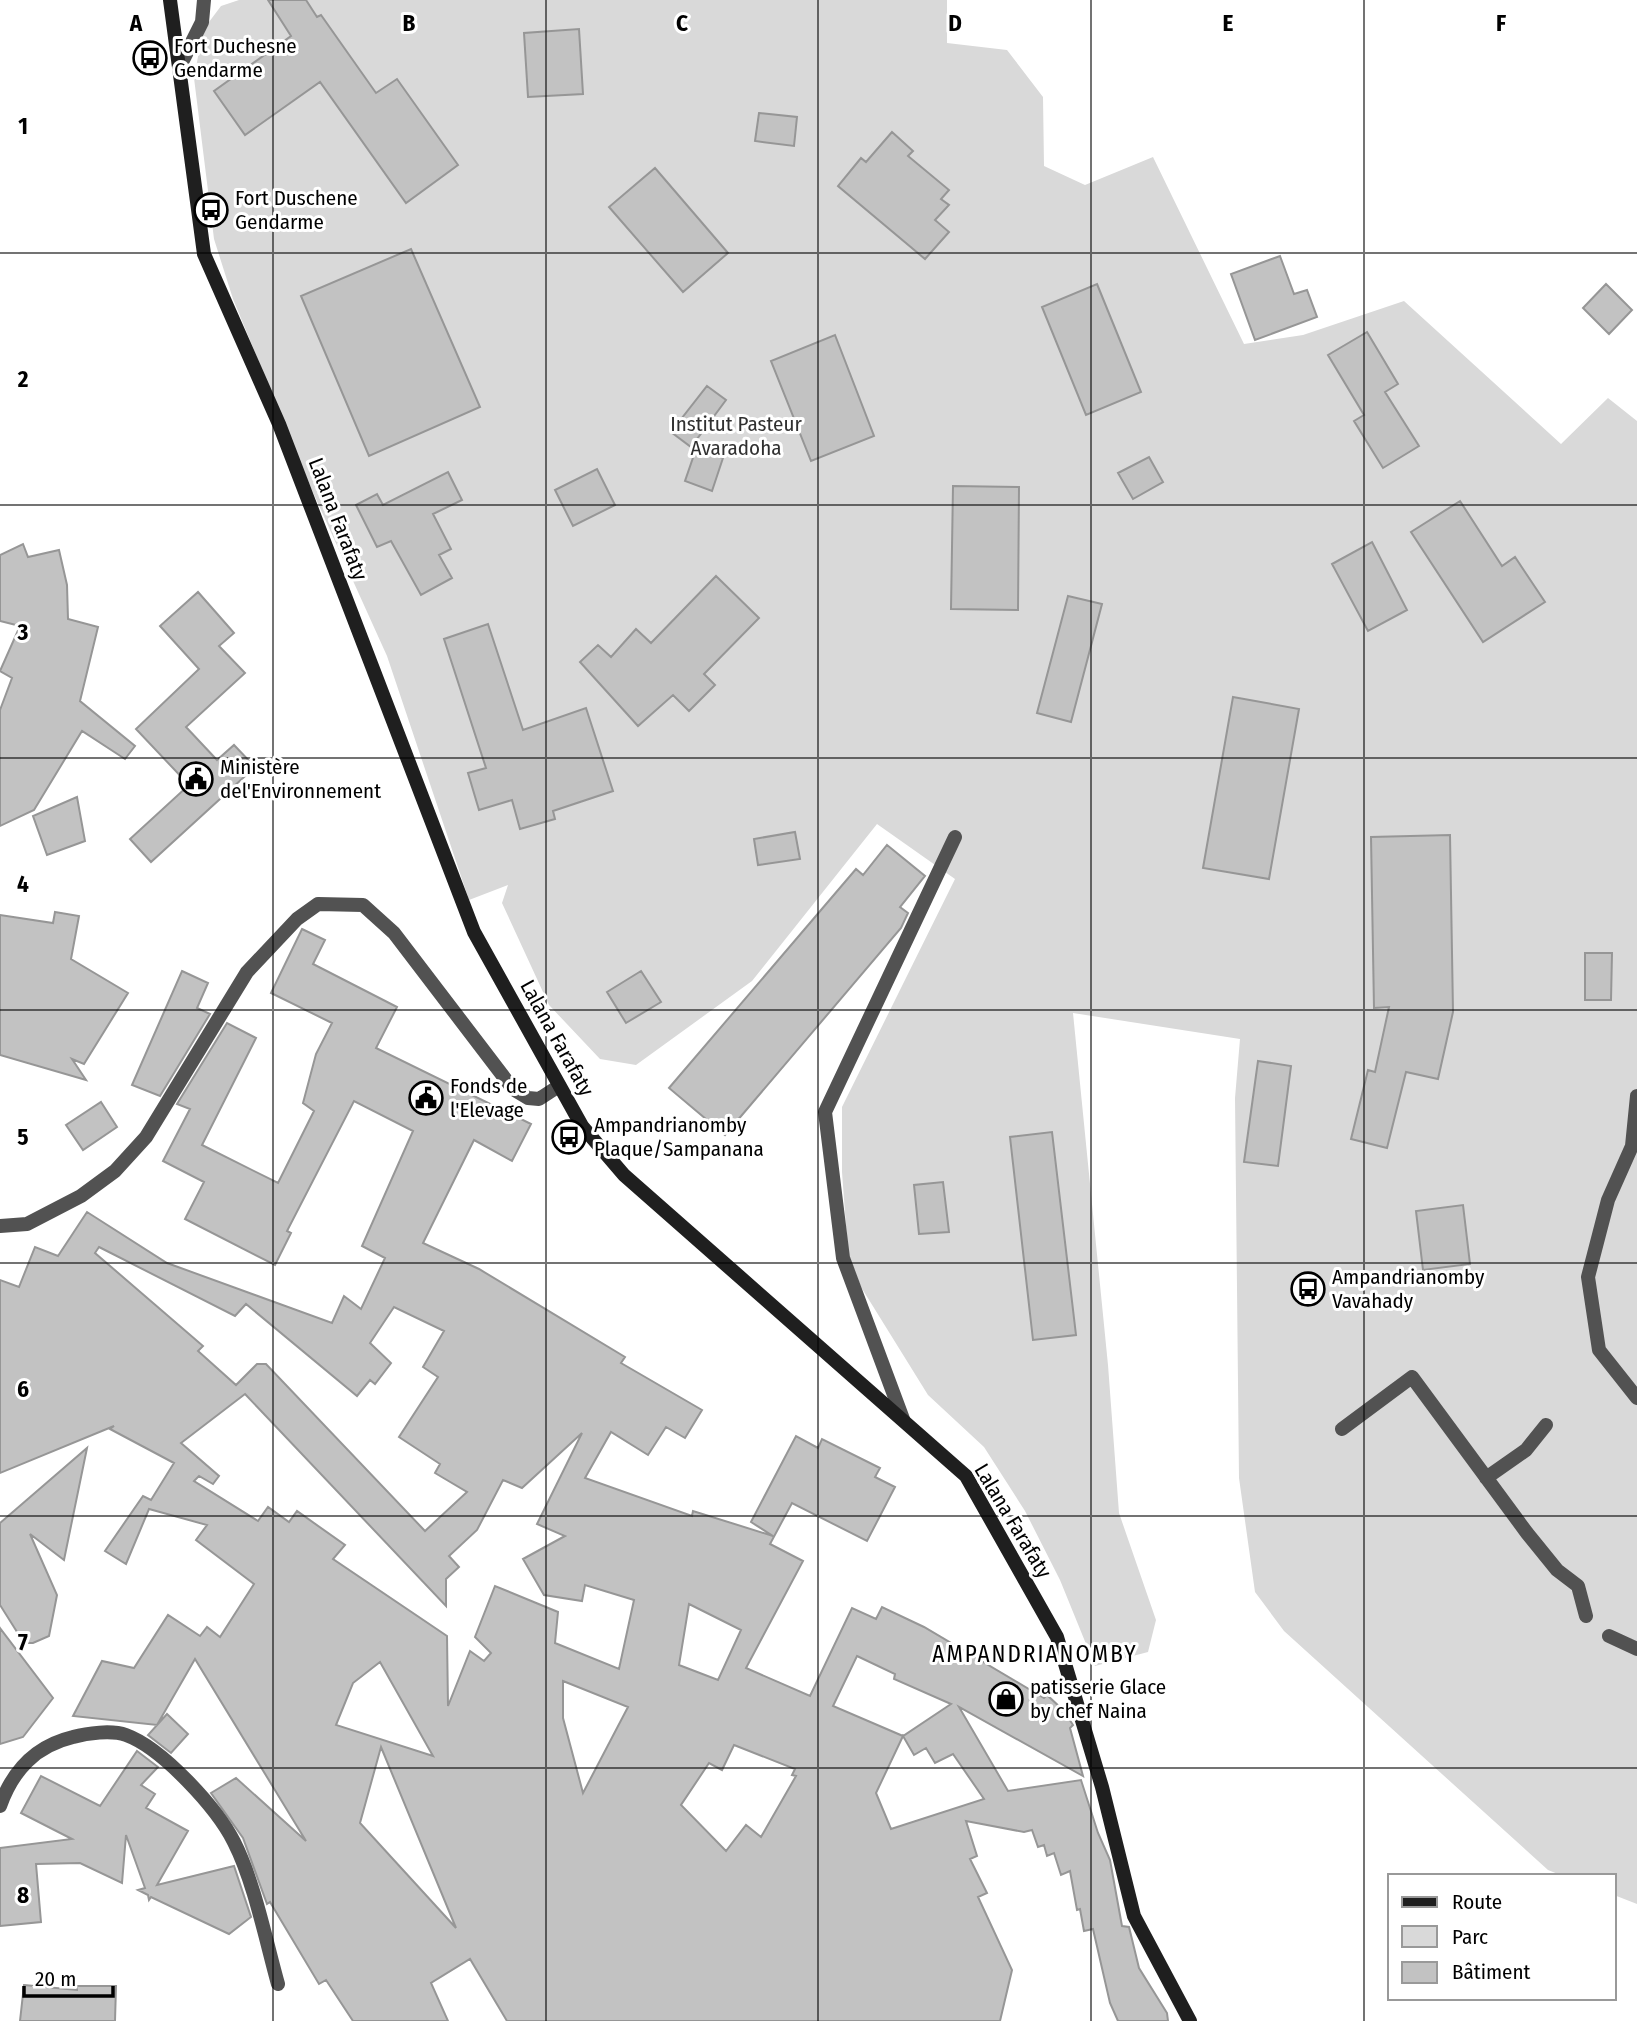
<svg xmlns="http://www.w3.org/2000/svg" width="1637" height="2021" font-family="'Fira Sans Condensed',sans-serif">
<rect width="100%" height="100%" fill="#fff"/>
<path fill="#d9d9d9" d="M239,0h708v43l60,7 36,47 1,69 41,19 68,-28 91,187 59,-9 101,-34 157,143 47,-46 29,23v1483l-23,-9v-19h-51l-15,-6 -264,-239 -29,-39 -16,-114 -4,-380 5,-59 -167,-26 35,352 11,148 37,107 -8,32 -53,14 -35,-86 -35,-69 -41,-64 -56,-52 -67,-108 -13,-34 -6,-81v-65l113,-228 -78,-55 -125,157 -116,84 -36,-6 -51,-54 -47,-102 6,-18 -39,15 -82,-244 -76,-168 -78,-189 -19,-60 -20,-161 9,-48 18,-24z"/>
<path fill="#c2c2c2" stroke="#969696" stroke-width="2" fill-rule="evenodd" d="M268,0h38l11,17 4,-2 55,78 21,-14 61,86 -52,38 -86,-121 -75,53 -31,-44 77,-55z
M579,29l4,65 -55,3 -4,-64z
M759,113l38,4 -3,29 -39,-5z
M892,132l21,19 -5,5 41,34 -8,9 8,6 -14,15 14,12 -24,27 -87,-73 23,-28 5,4z
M655,168l73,85 -45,39 -74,-85z
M411,249l69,158 -111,49 -68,-160z
M1280,256l14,38 13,-4 10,27 -62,23 -24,-66z
M1097,284l44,108 -55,23 -44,-108z
M1606,284l26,26 -23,24 -26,-26z
M1367,332l31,52 -13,8 34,54 -36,22 -29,-47 10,-6 -36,-60z
M835,335l39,101 -63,25 -40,-100z
M707,386l19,14 -35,47 -20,-15z
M696,449l27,9 -11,33 -27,-10z
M1149,457l14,25 -30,17 -15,-26z
M597,469l18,36 -42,21 -18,-36z
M448,472l14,28 -29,14 18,35 -12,6 13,23 -31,17 -30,-54 -14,6 -21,-42 21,-11 6,11z
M953,486l66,1 -1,123 -67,-1z
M1460,501l42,65 13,-9 30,45 -62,40 -72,-110z
M1372,542l35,68 -39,21 -36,-67z
M23,544l5,13 31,-7 8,35 1,34 30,8 -18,74 55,45 -10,13 -43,-28 -48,79 -34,16v-116l12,-32 -12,-7 20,-45 -20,-5v-66z
M716,576l43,42 -55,56 11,11 -26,26 -16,-16 -35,31 -58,-64 18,-17 13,12 25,-28 15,14z
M198,592l36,41 -15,13 26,27 -59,54 31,33 17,-15 21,22 -104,95 -21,-23 59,-54 -53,-56 63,-60 -39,-43z
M1068,596l34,8 -31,118 -34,-9z
M488,624l35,106 63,-22 27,83 -60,20 2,8 -35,10 -8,-29 -33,10 -11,-37 18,-5 -42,-129z
M1233,697l66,12 -30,170 -66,-11z
M77,797l8,44 -38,14 -14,-39z
M795,832l5,27 -42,6 -4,-26z
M1450,835l3,177 -15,67 -32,-7 -19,76 -36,-9 17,-69 7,2 14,-65 -15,1 -3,-171z
M887,845l38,31 -25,31 8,6 -7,15 -176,207 -56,-47 187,-219 7,6z
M55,912l24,4 -8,43 57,34 -44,71 -12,-5 14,21 -86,-25v-140l53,8z
M302,929l23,11 -12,24 84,43 -21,41 155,76 -19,37 -38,-21 -51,103 56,26 146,88 -4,6 81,47 -17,28 -19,-11 -18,28 -37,-23 -26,46 107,38 1,-5 80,25 -22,-14 45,-86 22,12 4,-9 58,29 -5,9 20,10 -28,54 -75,-38 -22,41 33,17 -57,107 64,28 42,-88 24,11 6,-12 42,20 120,71 3,-3 17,16 9,14 -3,3 13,48 -124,-69 49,84 73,-11 17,53 12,27 12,66 7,1 10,41 28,45 1,8h-50l-8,-18 -17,-74 -9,2 -4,-22 -3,1 -7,-39 -9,4 -7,-22 -7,3 -3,-11 -6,2 -6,-17 -8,2 -58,-11 11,35 -7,3 17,34 -9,4 34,73 -12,51h-493l-37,-62 -39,24 17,38h-95l-27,-41 -7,4 -49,-82 -3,2 -24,-66 -32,-45 25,-15 70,63 -111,-182 -38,66 -84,-9 29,-55 32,7 34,-53 32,21 7,-9 13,10 34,-53 -58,-44 11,-15 -58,-16 -23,55 -21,-13 38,-55 8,4 23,-37 -64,-34 4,-3 -114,47v-193l19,7 16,-40 23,9 29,-44 80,51 165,60 12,-27 17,13 24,-51 -23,-12 51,-115 -59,-30 -67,130 4,2 -16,32 -90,-46 19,-37 -41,-21 27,-52 -13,-5 50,-81 29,15 -54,107 76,38 36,-72 -11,-8 13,-49 16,-31 -61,-30zM99,1247l136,69 11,-12 111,92 13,-16 5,4 16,-21 -21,-20 24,-36 50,24 -21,36 15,10 -39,60 41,27 -5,9 32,19 -42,39 -159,-167h-9l-21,21 -38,-34 5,-5 -108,-93zM245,1394l201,212v-27l13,-12 -10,-11 28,-26 26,-50 19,8 60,-55 -45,91 28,12 -42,23 21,36 38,6 3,-16 49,15 -15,69 -64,-26 3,-31 -63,-26 -20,51 16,16 -7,8 -14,-10 -22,55 -1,-70 -114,-77 12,-14 -48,-34 -8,11 -21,-15 -10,14 -64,-40 5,-5 14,8 6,-8 -38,-33zM689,1604l52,26 -23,50 -39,-15zM857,1656l38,18 -1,5 57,25 -48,32 -70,-30zM380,1662l53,94 -97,-31 17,-42zM563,1681l65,26 -45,86 -20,-75zM903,1736l11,19 12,-7 9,15 18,-9 31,45 -93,30 -15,-36zM734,1745l61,24 -3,6 4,1 -35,61 -15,-12 -20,26 -45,-46 28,-42 13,7zM381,1747l75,181 -96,-105z
M1585,953h27l-1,47h-26z
M182,971l26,12 -11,25 13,6 -50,82 -28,-11z
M641,971l20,31 -35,21 -19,-31z
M1258,1061l33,5 -13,100 -34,-4z
M101,1102l16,25 -34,23 -17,-25z
M1052,1132l24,203 -43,5 -23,-203z
M943,1182l6,50 -30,2 -5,-49z
M1463,1205l7,59 -47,6 -7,-59z
M87,1448l-23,112 -34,-26 27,61 -8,41 -16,7h-9l-24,-38v-82z
M0,1628l53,70 -30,39 -23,7z
M167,1714l21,20 -17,19 -23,-18z
M137,1751l21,16 -17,18 14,9 -9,14 42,23 -31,54 77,-19 17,51 -22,17 -78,-37 -2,3 -1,-5 -10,-5 7,-2 -19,-53 -4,48 -42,-20 -44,1 5,58 -41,4v-78l72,-9 -51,-26 20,-37 59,30z
M24,1985l53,5v-4h39l-1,35h-95z"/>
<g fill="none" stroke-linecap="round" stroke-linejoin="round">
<path stroke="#525252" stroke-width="14" d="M181,64l21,-42 2,-22
M1637,1096l-5,50 -24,54 -20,77 11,73 38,48
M903,1419l-60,-161 -18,-146 130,-275
M1342,1429l70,-52 115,156 30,37 21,16 8,30
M1486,1478l40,-28 20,-25
M1609,1636l28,13"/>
<path stroke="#525252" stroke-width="14" d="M0,1226l27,-2 54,-28 34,-25 31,-34 101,-165 50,-53 21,-15 45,1 31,28 119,156 15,9 11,1 20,-13
M0,1806c13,-36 35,-60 73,-69 14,-4 39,-7 53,-2 36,13 91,73 108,107 20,39 32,99 44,142"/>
<path stroke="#1f1f1f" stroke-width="14" d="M170,0l34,254 75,170 195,508 108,194 42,49 342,301 91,161 45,150 32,129 56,105"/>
</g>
<path fill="none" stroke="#000" stroke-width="2" stroke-opacity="0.55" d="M273,0v2021M546,0v2021M818,0v2021M1091,0v2021M1364,0v2021M0,253h1637M0,505h1637M0,758h1637M0,1010h1637M0,1263h1637M0,1516h1637M0,1768h1637"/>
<defs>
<symbol id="bus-ring" viewBox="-11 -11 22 22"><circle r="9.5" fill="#fff" stroke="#000" stroke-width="1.5"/><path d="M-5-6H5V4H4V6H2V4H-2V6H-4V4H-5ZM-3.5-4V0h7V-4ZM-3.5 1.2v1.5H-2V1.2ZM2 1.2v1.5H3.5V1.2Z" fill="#000"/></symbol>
<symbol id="civic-ring" viewBox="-11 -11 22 22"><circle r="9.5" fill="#fff" stroke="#000" stroke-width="1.5"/><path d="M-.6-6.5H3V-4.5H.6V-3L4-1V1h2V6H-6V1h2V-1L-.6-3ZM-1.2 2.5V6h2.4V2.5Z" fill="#000"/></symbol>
<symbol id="shop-ring" viewBox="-11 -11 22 22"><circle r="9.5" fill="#fff" stroke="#000" stroke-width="1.5"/><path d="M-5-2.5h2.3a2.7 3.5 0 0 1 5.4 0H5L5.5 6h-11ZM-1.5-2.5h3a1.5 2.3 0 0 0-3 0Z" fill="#000"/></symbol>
</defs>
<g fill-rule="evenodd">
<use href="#bus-ring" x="131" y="39" width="38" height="38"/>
<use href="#bus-ring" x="192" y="191" width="38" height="38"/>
<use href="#civic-ring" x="177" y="760" width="38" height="38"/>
<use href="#civic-ring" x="407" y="1079" width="38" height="38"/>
<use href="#bus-ring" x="550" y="1118" width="38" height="38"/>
<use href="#bus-ring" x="1289" y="1270" width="38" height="38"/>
<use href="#shop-ring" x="987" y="1680" width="38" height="38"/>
</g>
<g text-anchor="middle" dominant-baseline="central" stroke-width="6" stroke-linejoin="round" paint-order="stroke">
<g font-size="21" fill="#000" stroke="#fff" text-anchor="start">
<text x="174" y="46">Fort Duchesne<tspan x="174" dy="24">Gendarme</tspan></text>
<text x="235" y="198">Fort Duschene<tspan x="235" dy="24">Gendarme</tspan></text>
<text x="220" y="767">Ministère<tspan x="220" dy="24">del'Environnement</tspan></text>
<text x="450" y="1086">Fonds de<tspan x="450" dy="24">l'Elevage</tspan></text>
<text x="594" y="1125">Ampandrianomby<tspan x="594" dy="24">Plaque/Sampanana</tspan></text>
<text x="1332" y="1277">Ampandrianomby<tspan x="1332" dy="24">Vavahady</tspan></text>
<text x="1030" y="1687">patisserie Glace<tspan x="1030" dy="24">by chef Naina</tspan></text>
</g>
<g font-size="21" fill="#303030" stroke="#fff">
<text x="736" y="424">Institut Pasteur<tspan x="736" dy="24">Avaradoha</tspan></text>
</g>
<g font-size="21" fill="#000" stroke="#fff">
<text transform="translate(338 519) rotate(69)">Lalana Farafaty</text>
<text transform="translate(557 1038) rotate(61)">Lalana Farafaty</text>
<text transform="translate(1013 1521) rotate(59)">Lalana Farafaty</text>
</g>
<g font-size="23" letter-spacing="2" fill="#000" stroke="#fff">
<text x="1035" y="1654">AMPANDRIANOMBY</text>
</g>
</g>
<g font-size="23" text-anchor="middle" font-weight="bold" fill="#000" stroke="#fff" stroke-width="6" stroke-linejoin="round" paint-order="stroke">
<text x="136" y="31">A</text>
<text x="409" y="31">B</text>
<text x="682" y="31">C</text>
<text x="955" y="31">D</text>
<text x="1228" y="31">E</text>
<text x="1501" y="31">F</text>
<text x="23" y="134">1</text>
<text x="23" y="387">2</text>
<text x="23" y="640">3</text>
<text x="23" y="892">4</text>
<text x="23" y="1145">5</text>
<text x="23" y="1397">6</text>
<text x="23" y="1650">7</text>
<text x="23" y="1903">8</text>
</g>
<rect x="1388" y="1874" width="228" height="126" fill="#ffffff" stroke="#999999" stroke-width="2"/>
<rect x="1402" y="1897" width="35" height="10" fill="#1f1f1f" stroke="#999999" stroke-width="2"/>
<text x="1452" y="1909" font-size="21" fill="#000000">Route</text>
<rect x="1402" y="1926" width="35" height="21" fill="#d9d9d9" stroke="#999999" stroke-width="2"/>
<text x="1452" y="1944" font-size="21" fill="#000000">Parc</text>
<rect x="1402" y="1962" width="35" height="21" fill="#c2c2c2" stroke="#999999" stroke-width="2"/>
<text x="1452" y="1979" font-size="21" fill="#000000">Bâtiment</text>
<path d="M24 1986v10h89v-10" fill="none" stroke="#000000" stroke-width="3.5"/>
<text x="35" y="1986" font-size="21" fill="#000000" stroke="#ffffff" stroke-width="5" paint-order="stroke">20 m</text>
</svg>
